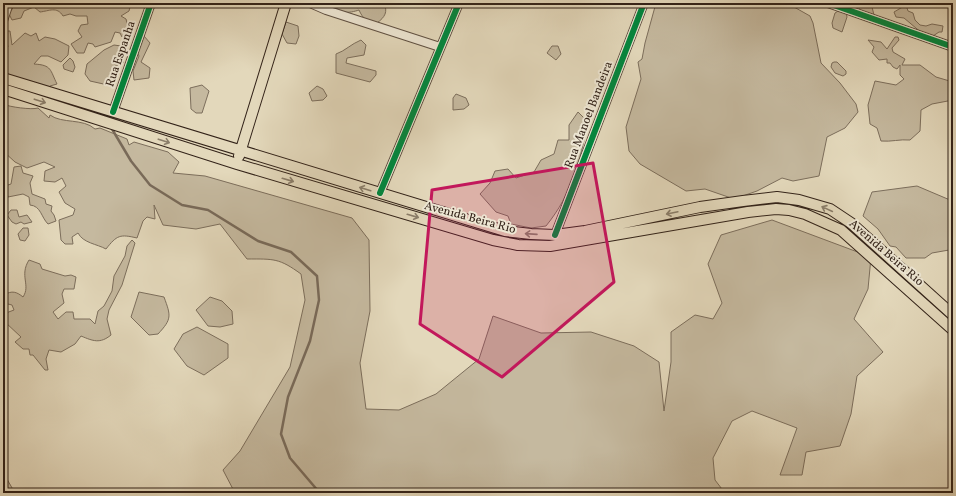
<svg xmlns="http://www.w3.org/2000/svg" width="956" height="496" font-family="Vollkorn,serif">
<rect width="100%" height="100%" fill="#e3d8bb"/>
<filter id="stains"><feTurbulence type="fractalNoise" baseFrequency=".005" numOctaves="4"/><feColorMatrix values="0 0 0 0 .2 0 0 0 0 .09 0 0 0 0 .02 0 0 0 .5 -.17"/></filter>
<radialGradient id="worn" r=".72"><stop offset=".6" stop-color="#630" stop-opacity="0"/><stop offset="1" stop-color="#630" stop-opacity=".3"/></radialGradient>
<path fill="#c5b99f" stroke="#7c6e5c" d="M13,3h118l-2,8 -8,5 5,3 3,12 -1,5 -6,1 -2,-4 -5,-1 -4,10 -16,5 -2,-3 -5,-1 -4,10h-7l-6,-9 11,-7 -4,-6 3,-6 7,-1 -1,-8h-11l-6,-2 -7,2c-6,-10 -14,-5 -23,-4l-6,-5 -10,4 -3,7 -9,2 -3,-6 5,-8z
M334,3h15l9,5 1,-5h25c4,9 1,14 -7,20 -10,-1 -14,-4 -18,-13 -9,3 -22,5 -25,-7z
M656,3h131l23,13 3,7 8,40 19,20 16,21 2,8 -13,16 -18,9 -8,39 -26,5 -11,-3 -25,13 -23,8 -29,-10 -19,2 -46,-27 -11,-13 -3,-24 15,-48 -3,-17 4,-3 3,-16z
M860,3h11l3,12 -1,1 -13,-5 -2,-6z
M906,5l2,6 5,2 2,7 5,5 6,1 6,-2 11,2 -1,6h-3l-6,4 -10,-2 -19,-16 -8,-1 -2,-5z
M840,10l6,2 1,5 -5,15 -9,-4 -1,-5 3,-10z
M286,22l12,4 1,10 -3,8 -9,-1 -5,-9z
M5,31h5l2,14 13,-12 6,3 5,-3 3,8 6,-4 10,2 14,7 -1,9 -7,7 -13,-6h-7l-7,8c18,1 16,6 23,20l-7,2 -7,10c-33,-7 -40,-9 -40,-44l5,-5z
M138,36h6l6,7 -9,19 9,6 -1,10 -15,2 -1,-9 6,-15 -3,-8z
M895,37h3l1,3 -7,8 1,4 12,7 -3,6h18l16,12 17,5v18l-21,4 -11,6 -1,21 -10,9c-10,-1 -19,2 -29,1l-4,-13 -7,-4 -2,-19 7,-24 21,4 8,-6 -4,-4v-10l-3,4 -4,-2 -3,-4h-3v-4l-8,1 -7,-8 2,-5 -6,-7 13,2 6,7z
M361,40l5,5 -2,10 -17,3 -1,5 30,8v4l-6,7 -34,-9v-19c9,-3 15,-10 25,-14z
M114,45l7,1 3,9 -1,8 -8,3 2,3 -3,9 -6,7 -18,-4 -5,-7 2,-10 17,-14z
M552,46h6l3,8 -5,6 -9,-7z
M70,58l3,3 2,6 -2,5 -9,-3 -1,-4z
M834,62h3l9,9v3l-3,2 -8,-3 -4,-6 1,-4z
M202,85l7,6 -7,22h-6l-5,-4 -1,-21z
M317,86l6,3 4,7 -4,4 -11,1 -3,-8z
M456,94l10,4 3,7 -5,4 -11,1v-12z
M3,104c6,3 29,6 35,4l11,10 1,-3c12,9 33,3 45,14l5,-1 27,11 2,6 5,-3 34,10 11,10 -6,11 32,3 147,42 17,22 1,71 -10,52 6,46 33,1 37,-16 43,-35 14,-43 48,17 50,-1 43,14 25,16 5,49 7,-49v-30l24,-17 18,4 9,-16 -14,-39 13,-29 51,-15 99,37 -3,32 -14,30 29,33 -26,24 -6,38 -11,32 -34,6 -4,23h-22l17,-47 -45,-17 -20,10 -19,37 2,22 10,13h-490l-12,-23 17,-19 50,-84 15,-67 -4,-26c-22,-16 -27,-15 -54,-15l-27,-35 -24,5 -33,-4 -9,-20 1,14 -8,-2 -4,4 -6,17c-17,-4 -20,-3 -31,11 -9,-5 -23,-6 -28,-16l-6,4 1,7h-8l-4,-4 -2,-20 14,-5 2,-6 -10,-6 -6,-11 7,-6 -4,-8 -7,4 -11,-1 1,-10 10,-4 -11,-5 -17,6 -12,-6 -12,-11z
M578,112l10,10c-8,39 -16,72 -42,104l-15,2 -20,-4 -3,-8 -12,-4 -16,-18 10,-11 5,-12 13,-2 8,9 18,-6 7,-12 13,-6 4,-14h11v-15z
M21,166l2,7 10,3 -3,7 2,11 13,5 1,5 6,2 -1,5 3,4 2,6 -8,3c-7,-7 -7,-18 -18,-19l-1,-8 -6,-3 -15,3 -3,-11 6,-2 3,-17z
M917,186l33,14 3,3v36l-4,11 -17,3 -7,5h-19l-10,-11 -6,-1 -12,-17 -15,-13 9,-24z
M11,210h6l2,7 8,-2 5,7 -8,2 -3,-2 -5,2 -4,-2 -5,-7z
M23,228h5l1,7 -4,6 -5,-1 -2,-6z
M132,240l3,3 -13,42 -13,25 -2,9 4,16c-11,9 -18,6 -30,1l-6,8 -14,8 -12,-2 -3,9 2,11h-3l-12,-15h-3l-1,-6h-6l-8,-7 6,-5 -16,-15 1,-9 8,-3 -2,-5 -4,-1 -5,6v-17l1,2c8,-5 13,-3 19,2 8,-12 -4,-21 6,-37l11,4 2,5 23,7 6,-1 5,2 -2,12h-10l-2,5 2,9 -11,9 5,7 8,-7h7l1,7h16l5,5 3,-13 6,-5 8,-15 2,-15 11,-20 2,-10z
M139,292l25,5c7,19 8,22 -6,37l-9,1 -18,-18z
M210,297l12,4 10,10 1,13 -13,3 -12,-1 -12,-16z
M197,327l31,17v14l-24,17 -17,-9 -13,-17 9,-15z
M3,474h1l11,19h-12z"/>
<g fill="none" stroke-linecap="round" stroke-linejoin="round">
<path stroke="#796a59" stroke-width="2.5" d="M112,129l19,32 19,24 32,20 26,5 50,31 33,11 26,24 2,24 -9,41 -22,56 -7,37 9,24 29,34 3,1"/>
<defs>
<path id="minor" d="M310,3l16,7 114,37
M828,3l125,44
M3,21l6,-18
M113,112l38,-109
M380,193l79,-190
M555,235l89,-232"/>
<path id="major" d="M3,78l502,153 26,3 24,1 30,-4 115,-24 43,-6 34,-4 22,3 31,9 21,14 102,92
M3,89l234,75 256,76 25,5 32,1 198,-34 28,-3 13,1 16,4 36,16 112,100
M239,156l47,-153"/>
</defs>
<use href="#minor" stroke="#5f5042" stroke-width="10"/>
<use href="#major" stroke="#332319" stroke-width="12"/>
<use href="#minor" stroke="#ede6d3" stroke-width="8"/>
<use href="#major" stroke="#e3d8bb" stroke-width="10"/>
<defs>
<path id="cycleway" d="M828,3l125,44
M113,112l38,-109
M380,193l79,-190
M555,235l89,-232"/>
</defs>
<use href="#cycleway" stroke="#ede6d3" stroke-width="8"/>
<use href="#cycleway" stroke="#00873e" stroke-width="6"/>
</g>
<defs><path id="oneway-shaft" d="M-6 0H5M1.5-3L5.5 0L1.5 3" fill="none" stroke-width="1.6" stroke-linecap="round" stroke-linejoin="round"/></defs>
<g stroke="#8b7e6a">
<use href="#oneway-shaft" transform="translate(40 101) rotate(18)"/>
<use href="#oneway-shaft" transform="translate(164 141) rotate(18)"/>
<use href="#oneway-shaft" transform="translate(288 180) rotate(16)"/>
<use href="#oneway-shaft" transform="translate(365 189) rotate(-163)"/>
<use href="#oneway-shaft" transform="translate(827 209) rotate(-155)"/>
<use href="#oneway-shaft" transform="translate(672 213) rotate(168)"/>
<use href="#oneway-shaft" transform="translate(413 216) rotate(16)"/>
<use href="#oneway-shaft" transform="translate(531 234) rotate(-176)"/>
</g>
<path fill="#c2185b" fill-opacity="0.2" stroke="#c2185b" stroke-width="3" stroke-linejoin="round" d="M593,163l21,119 -112,95 -82,-53 12,-134z"/>
<g text-anchor="middle" dominant-baseline="central" stroke-width="4" stroke-linejoin="round" paint-order="stroke">
<g font-size="12" fill="#332319" stroke="#ede6d3">
<text transform="translate(121 54) rotate(-71)">Rua Espanha</text>
<text transform="translate(589 115) rotate(-69)">Rua Manoel Bandeira</text>
<text transform="translate(470 218) rotate(15)">Avenida Beira Rio</text>
<text transform="translate(886 253) rotate(41)">Avenida Beira Rio</text>
</g>
</g>
<rect width="956" height="496" fill="none" stroke="#e3d8bb" stroke-width="16"/>
<rect x="4" y="4" width="948" height="488" fill="none" stroke="#332319" stroke-width="2"/>
<rect x="8" y="8" width="940" height="480" fill="none" stroke="#332319"/>
<rect width="100%" height="100%" filter="url(#stains)"/>
<rect width="100%" height="100%" fill="url(#worn)"/>
</svg>
